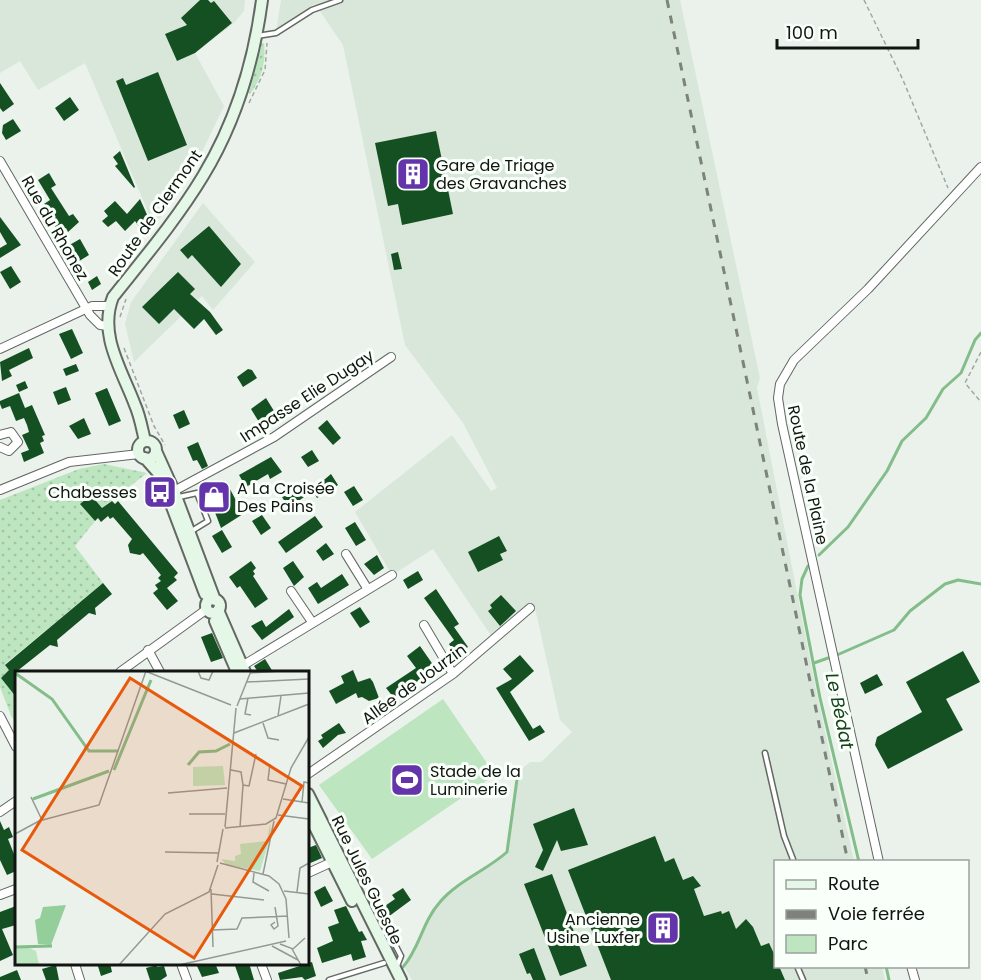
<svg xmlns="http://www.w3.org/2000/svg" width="981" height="980" font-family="Poppins,sans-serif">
<defs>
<pattern id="green-dots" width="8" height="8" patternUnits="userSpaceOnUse" patternTransform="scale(1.5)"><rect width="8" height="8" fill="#bce5c0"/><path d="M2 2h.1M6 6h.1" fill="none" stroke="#a1c4a4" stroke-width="1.8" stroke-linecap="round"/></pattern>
</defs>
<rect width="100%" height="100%" fill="#eaf2eb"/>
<path fill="#d9e7da" d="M0,0h245l-1,11 -10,12 -39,30 29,53 -30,63 -40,57 -69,-163 -47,27 -18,-29 -20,12z
M281,0h399l80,378 -3,10 61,312 36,161 -78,1v104l106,1 3,13h-473l-8,-14 10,-12 11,-31 15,-21 67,-51 11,-79 12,-10h11l31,-30 -12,-12 -25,-112 -5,-6v6l-36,32 -61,-91 -41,26 -37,-63 97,-77 39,56 6,-3 -34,-65 -58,-78 -62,-300 -28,-41 -39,28z
M203,203l52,59 -42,48 -11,-14 -68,66 -9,-38 6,-22z"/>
<path fill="url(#green-dots)" d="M261,43h3c2,20 -2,35 -14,51l-2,-3z
M104,464l43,9 -45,35 -11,-13 -10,9 14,17 -20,25 28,37 -98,81 4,6 -8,8 15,19v25l-5,-6 -11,-29v-187l79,-31z"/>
<path fill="#bce5c0" d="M443,699l52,76 -123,84 -53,-74z"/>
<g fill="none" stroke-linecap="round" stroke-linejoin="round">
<path stroke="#83bd8a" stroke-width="3" d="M819,555l29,-28 39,-56 15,-30 24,-23 17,-29 18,-16 14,-33 6,-7
M808,566l-6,13 -2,16 20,103 39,164
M837,655l57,-25 16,-19 35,-27 13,-4 23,4
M814,663l14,-5
M886,966l3,14
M403,967c17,-19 19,-45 37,-65 18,-21 47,-32 67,-50l11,-80"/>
</g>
<path fill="#155022" d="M200,0h8l3,3 3,-2 18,22 -37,30 -18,8 -12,-27 22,-9 -6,-7z
M158,72l29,73 -39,16 -32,-80 7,-3 3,7z
M0,83l14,21 -11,8 -3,-4z
M70,97l9,13 -15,11 -9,-13z
M13,119l8,12 -15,9 -4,-7 1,-8z
M436,131l17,83 -51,11 -4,-21 -10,2 -13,-63z
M120,151l15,36 -1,1 -19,-22 3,-2 -5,-7z
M49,173l7,12 -5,3 18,28 4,-2 6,8 -11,10 -2,-4 -8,4 -14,-28 6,-4 -12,-20z
M140,199l13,29 -6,9 -12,-16 -10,10 -9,-10 -8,6 -6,-6 6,-5 -4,-5 11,-10 12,13z
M0,217l21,28 -21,13v-10l7,-4 -7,-12z
M209,226l32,38 -20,23 -29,-32 -4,4 -8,-9z
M80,239l9,16 -13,8 -10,-16z
M398,252l4,17 -8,1 -3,-16z
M11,266l10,16 -11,7 -10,-17z
M178,272l17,17 -5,5 20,18 13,18 -7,5 -12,-16 -10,10 -20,-20 -15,15 -17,-17z
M97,276l4,8 -9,6 -4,-8z
M72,329l11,24 -12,6 -12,-25z
M29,348l4,10 -24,12 3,6 -10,5 -2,-19z
M76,364l3,7 -13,5 -3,-7z
M248,369l4,1 5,8 -14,9 -6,-10z
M25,381l3,7 -9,4 -3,-7z
M66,387l5,13 -13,5 -5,-13z
M107,388l14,33 -12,5 -14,-33z
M19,393l6,15 7,-3 13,30 -3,1 2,5 -4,2 4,10 -20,9 -3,-9 8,-3 -7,-15 7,-3 -2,-7 -3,-7 -8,3 -6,-15 -8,3 -2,-5v-3z
M266,398l8,13 -15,11 -8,-13z
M184,410l6,14 -11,5 -6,-14z
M84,418l7,16 -13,5 -9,-13z
M327,420l14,18 -8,7 -15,-17z
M198,442l10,24 -6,3 -5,-9 -4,1 -6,-14z
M312,450l7,11 -11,6 -7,-10z
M271,457l11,15 -12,7 -2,-5 -22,13 -7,-12z
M331,474l7,11 -21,13 -5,-8z
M218,484l3,9 9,-4 13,25 -22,14 -15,-39z
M354,486l9,14 -10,6 -9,-14z
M297,487l7,10 -15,11 -7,-11z
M91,495l11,13 10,-7 3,3 3,-3 60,72 -4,4 3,3 -10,8 11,13 -11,9 -14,-17 5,-4 -3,-4 6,-4 -3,-3 3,-3 -18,-22 -3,2 -10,-2 -2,-8 4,-6 -19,-22 -3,2 -2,-3 -7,6 -3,-4 -3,3 -15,-17z
M262,515l9,13 -10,7 -9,-14z
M315,516l8,11 -37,26 -8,-11z
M355,522l11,18 -10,6 -11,-18z
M222,530l10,17 -10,6 -10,-17z
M499,536l8,15 -7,3 3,6 -25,12 -10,-20z
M326,543l8,11 -11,7 -7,-10z
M377,555l7,13 -10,7 -10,-11z
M251,561l5,7 -3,3 2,3 -2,2 15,23 -13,9 -15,-22 -3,2 -8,-11z
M293,561l11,16 -10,9 -11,-18z
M418,571l5,9 -15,9 -5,-9z
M342,574l7,11 -31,19 -10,-16 9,-6 4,6z
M103,583l9,11 -17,14 1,7 -7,-2 -32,27 1,7 -8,-2 -34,27v25l-15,-19 8,-8 -4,-5z
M436,589l23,35 -5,3 14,20 -12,8 -7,-11 5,-4 -30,-42z
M501,595l15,16 -16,15 -12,-15 4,-3 -2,-3z
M360,607l10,15 -10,6 -10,-15z
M289,609l5,8 -32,23 -11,-14 11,-6 4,7z
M212,633l11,25 -12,4 -10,-25z
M420,646l16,23 -42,29 -8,-10 30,-20 -9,-12z
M963,651l17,31 -34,17 17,31 -75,39 -13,-24 2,-8 45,-25 -16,-30z
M520,655l14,16 -24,21 23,37 7,-4 5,7 -16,9 -33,-53 16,-9 -9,-10z
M265,659l8,13h-15l-4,-6z
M353,670l5,12 12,-4 3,4 6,16 -10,3 -7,-4 -4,1 -2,-5 -20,11 -7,-13 15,-8 -3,-7z
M877,674l6,11 -18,9 -5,-11z
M339,723l7,10 -8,2 -15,13 -5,-7 5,-3 -2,-3z
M574,808l14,37 -27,6 -4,-11 -14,31 -8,-4 8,-17 -10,-26z
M0,821l4,9 5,-3 4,10 -5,2 6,15 2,-1v18l-9,4 -7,-15z
M655,836l10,26 9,-4 9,22 10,-4 8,10 -7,3 10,27 17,-5 1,3 7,-3 7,18 10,-10 7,8 8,19 8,-3 7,15v8h3l6,14h-174l-43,-110z
M316,845l6,13 -14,6v-16z
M552,874l35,92 -27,10 -36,-92z
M325,886l8,15 -12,6 -7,-15z
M403,888l8,12 -23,17 -6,-9 13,-9 -3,-4z
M16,906v19l-14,4 11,26 -13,6v-49z
M346,906l13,26 3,-1 5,9 -6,1 5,16 -13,4 -2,-7 -29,9 -5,-15 16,-7 -5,-14 11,-4 -5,-13z
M534,948l12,32h-13l-3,-7 -3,1 -8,-20z
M312,962l4,14 -11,4 -3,-3 -22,3 -2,-7z
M97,963h13l2,9 -11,4z
M204,963h11l4,10 -17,4 -5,-11z
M234,963h15l5,17h-14z
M56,965l3,15h-13l-4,-11z
M157,965v2l7,-1 3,10 -6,4h-11l-4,-12z
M17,970l4,10h-21v-3z"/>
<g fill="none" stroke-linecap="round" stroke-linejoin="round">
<defs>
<path id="lane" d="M257,36l19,-3 36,-23 28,-10
M179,497l18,-4 11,28 -18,11
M765,753l19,83 10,26
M379,932l10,1 12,23 -4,10
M797,966l6,14
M329,980l55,-17"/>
<path id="street" d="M0,161l90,154 10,10 8,1
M0,349l92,-43h18
M0,435l11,-3 7,10 -9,9 -9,-4
M0,490l69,-28 70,-8
M174,491l100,-54 117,-80
M346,554l21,34
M291,591l21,31
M424,625l29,49
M148,650l12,22
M242,666l150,-91
M120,672l87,-63
M0,716l16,31
M308,774l145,-100 77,-66
M0,812l16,-11
M879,862l-97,-438 -4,-26 2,-14 14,-24 74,-71 113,-122
M308,873l24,-11
M0,895l16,-6
M75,964l5,16
M181,964l6,16
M261,964l6,16
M911,966l4,14"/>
<path id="secondary" d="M145,441c-3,-12 -5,-25 -10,-36 -13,-35 -37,-70 -22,-108 31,-39 64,-78 90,-121 32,-53 51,-115 59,-176
M138 450a9 9 0 1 1 18 0a9 9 0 1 1-18 0Z
M156,451l18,40 41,109
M145,458l15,17 45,119
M206 606a7 7 0 1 1 14 0a7 7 0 1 1-14 0Z
M218,610l27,62
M215,621l22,51
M308,794l93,186
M308,813l44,88"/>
</defs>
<use href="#lane" stroke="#626862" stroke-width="7"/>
<use href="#street" stroke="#626862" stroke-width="10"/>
<use href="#secondary" stroke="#626862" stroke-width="14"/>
<path stroke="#a1a7a2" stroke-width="1.5" stroke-dasharray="4.5 3" stroke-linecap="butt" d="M864,0l39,80 45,108
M249,103l16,-33 2,-27
M120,317l6,-18
M124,348l30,78 11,19
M981,352l-16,31 16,19"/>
<use href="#lane" stroke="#fff" stroke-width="4"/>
<use href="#street" stroke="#fff" stroke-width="8"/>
<use href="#secondary" stroke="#e5f7e7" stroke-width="10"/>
<path stroke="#7d827d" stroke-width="3" stroke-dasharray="8 8" stroke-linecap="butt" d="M667,0l181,862
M865,966l3,14"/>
</g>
<defs>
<symbol id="building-square" viewBox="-11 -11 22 22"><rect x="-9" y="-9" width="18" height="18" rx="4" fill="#6434ab" stroke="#f9fff9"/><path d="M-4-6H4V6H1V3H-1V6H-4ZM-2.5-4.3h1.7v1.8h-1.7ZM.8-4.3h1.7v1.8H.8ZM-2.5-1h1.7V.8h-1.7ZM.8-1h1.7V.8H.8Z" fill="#fff"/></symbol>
<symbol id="bus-square" viewBox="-11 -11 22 22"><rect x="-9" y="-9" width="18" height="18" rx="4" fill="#6434ab" stroke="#f9fff9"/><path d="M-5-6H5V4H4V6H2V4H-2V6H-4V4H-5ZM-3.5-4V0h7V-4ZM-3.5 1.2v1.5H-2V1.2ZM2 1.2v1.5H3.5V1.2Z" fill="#fff"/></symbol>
<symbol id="shop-square" viewBox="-11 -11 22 22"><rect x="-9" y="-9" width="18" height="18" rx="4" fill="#6434ab" stroke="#f9fff9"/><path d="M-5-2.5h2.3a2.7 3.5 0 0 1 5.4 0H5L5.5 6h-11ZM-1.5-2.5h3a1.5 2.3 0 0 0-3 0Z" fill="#fff"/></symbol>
<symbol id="stadium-square" viewBox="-11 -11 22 22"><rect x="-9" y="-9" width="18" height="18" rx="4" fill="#6434ab" stroke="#f9fff9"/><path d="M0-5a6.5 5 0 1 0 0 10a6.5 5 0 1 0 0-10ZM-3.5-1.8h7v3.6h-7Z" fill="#fff"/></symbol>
</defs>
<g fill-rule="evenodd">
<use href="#building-square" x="394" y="155" width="38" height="38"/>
<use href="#bus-square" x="141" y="473" width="38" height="38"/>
<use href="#shop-square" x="195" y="478" width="38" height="38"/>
<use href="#stadium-square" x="388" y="761" width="38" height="38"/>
<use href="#building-square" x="644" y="909" width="38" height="38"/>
</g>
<g text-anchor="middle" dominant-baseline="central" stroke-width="6" stroke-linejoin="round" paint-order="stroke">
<g font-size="16" fill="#121412" stroke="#f9fff9" text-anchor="start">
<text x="436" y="165">Gare de Triage<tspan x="436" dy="18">des Gravanches</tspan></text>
<text x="237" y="488">A La Croisée<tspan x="237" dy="18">Des Pains</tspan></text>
<text x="137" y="492" text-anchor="end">Chabesses</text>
<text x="430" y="771">Stade de la<tspan x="430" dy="18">Luminerie</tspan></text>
<text x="640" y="919" text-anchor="end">Ancienne<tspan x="640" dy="18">Usine Luxfer</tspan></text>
</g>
<g font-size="16" fill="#121412" stroke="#f9fff9">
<text transform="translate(155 213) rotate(-55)">Route de Clermont</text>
<text transform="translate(55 228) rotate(60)">Rue du Rhonez</text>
<text transform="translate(307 396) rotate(-33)">Impasse Elie Dugay</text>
<text transform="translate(808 475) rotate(78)">Route de la Plaine</text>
<text transform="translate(414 684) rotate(-36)">Allée de Jourzin</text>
<text transform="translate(367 880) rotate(64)">Rue Jules Guesde</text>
</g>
<g font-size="18" font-style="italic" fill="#16401e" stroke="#f9fff9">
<text transform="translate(840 711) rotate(78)">Le Bédat</text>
</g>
</g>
<g transform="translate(15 671)">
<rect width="294" height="294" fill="#eaf2eb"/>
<path d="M255,153l1,10 -11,37 -33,-6 -6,-6 14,2v-5l6,-2 -1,-10 27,-3zM10,275l11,5 3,14h-24v-17z" fill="#bce5c0"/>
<path d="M51,234l-15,40 -13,-1 -3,-24 5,-2 3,-11z" fill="#94cf9b"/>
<path d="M208,95l2,19 -32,1v-19z" fill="#bce5c0"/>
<path fill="none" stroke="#83bd8a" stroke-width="3" d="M0,2l37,26 37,52h29M173,94l11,-13 17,-1 14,-7M99,99l37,-90M18,128l76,-28M0,276l37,-1"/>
<path fill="none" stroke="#949994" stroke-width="1.5" d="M130,0l86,34M183,0l3,7 8,2 4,-9M235,2l31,-2M232,11l62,-3M233,27l-3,16 6,1M225,28l69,-6M222,35l14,-35M263,45l3,-20M248,52l5,15 11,2M219,62l75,-29M255,93l-2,16 18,4M216,99l10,2 2,13 -3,42M228,114l6,1 7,-32M153,122l59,-5M16,126l11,23M268,128l26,4M287,131l2,-20 5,1M174,143h36M263,144l31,4M210,156l11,-119M210,157l41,-4 10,-6 15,-50 18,-31M0,163l24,-13 60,-16 47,-134M150,181l53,1M202,191l6,-33M205,192l49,13 10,8 7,15 3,39M239,202l-1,9 16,9M248,203l11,-53M196,218l2,58M269,220l25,3M282,221l3,-24 9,-5M197,223l52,6M260,236l3,19 -4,3 -3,-4 4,-3M197,259l25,-1 5,-11 46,-2M265,273l13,5 12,-11M257,275l26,14M277,278l9,16M104,294l46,-51 44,-22 9,-27M164,294l107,-24"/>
<path fill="#e8590c" fill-opacity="0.15" stroke="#e8590c" stroke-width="3" d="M115,7l172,108 -108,172 -172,-108z"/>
<rect width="294" height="294" fill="none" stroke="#121412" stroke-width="3"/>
</g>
<rect x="774" y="860" width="195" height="108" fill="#f9fff9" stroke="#9da19d" stroke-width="1.5"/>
<rect x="786" y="880" width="30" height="9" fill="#e5f7e7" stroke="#9da19d" stroke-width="1.5"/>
<text x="828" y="890" font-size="18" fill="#121412">Route</text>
<rect x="786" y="910" width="30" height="9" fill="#7d827d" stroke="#9da19d" stroke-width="1.5"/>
<text x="828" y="920" font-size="18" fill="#121412">Voie ferrée</text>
<rect x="786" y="935" width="30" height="18" fill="#bce5c0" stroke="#9da19d" stroke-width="1.5"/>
<text x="828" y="950" font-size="18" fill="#121412">Parc</text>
<path d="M777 39v9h141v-9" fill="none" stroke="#121412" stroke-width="3"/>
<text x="786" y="39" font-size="18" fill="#121412" stroke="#f9fff9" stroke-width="4.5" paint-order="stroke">100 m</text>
</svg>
